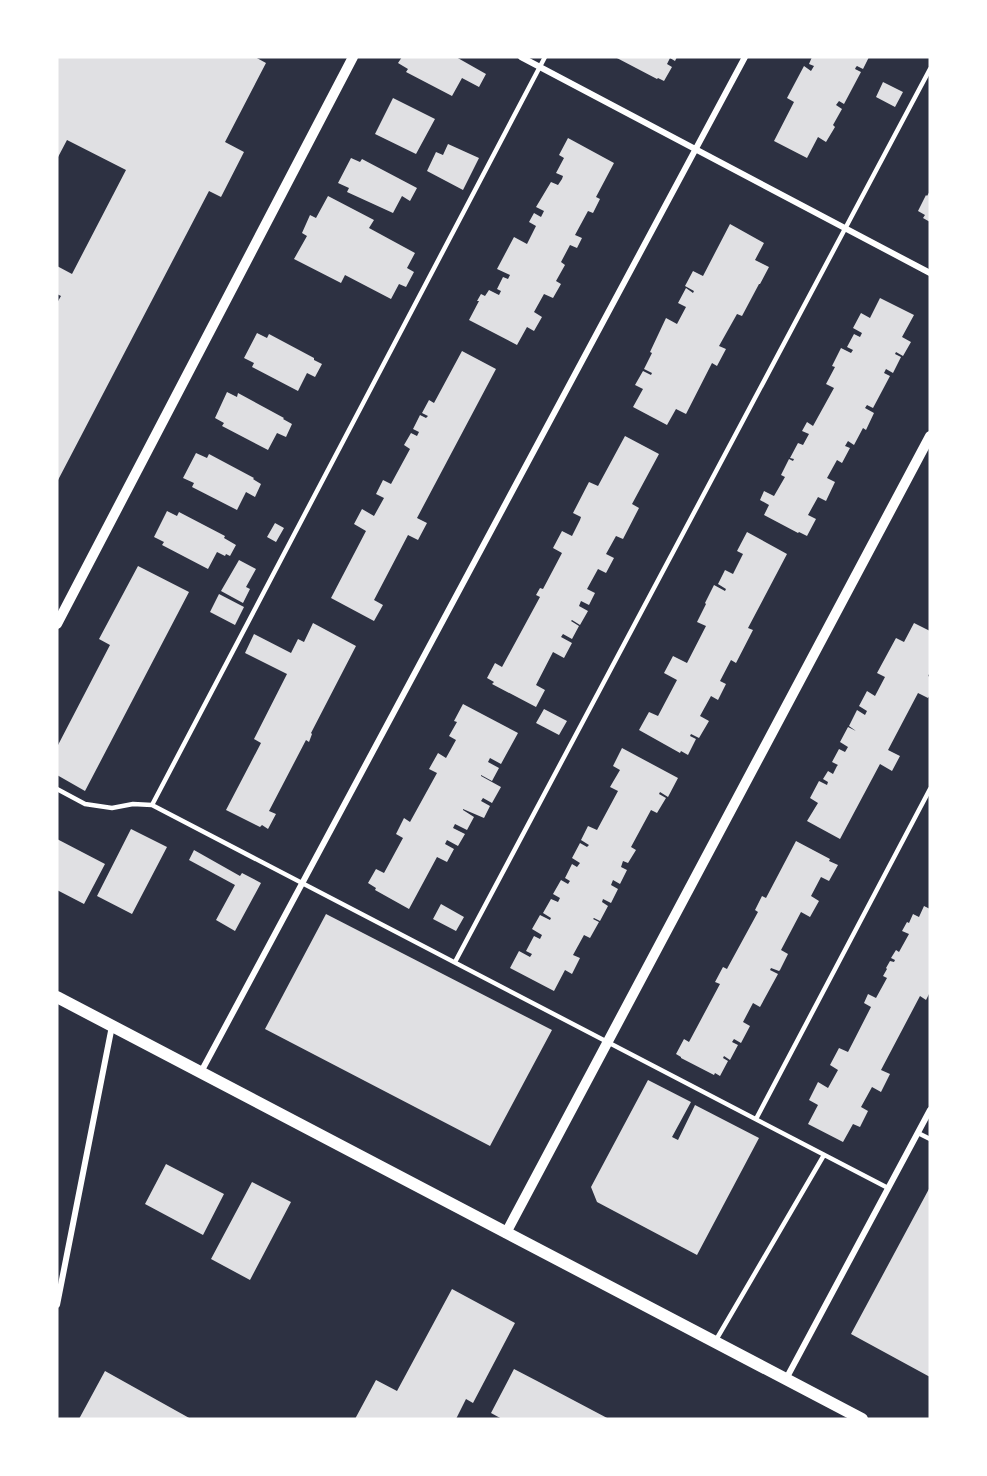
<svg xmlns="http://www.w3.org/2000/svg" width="987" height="1476" font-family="'Noto Serif',serif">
<rect width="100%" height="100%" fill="#2d3142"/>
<path fill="#e0e0e3" d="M57,57h198l11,6 -41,79 19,10 -23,45 -12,-6 -152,291v-179l4,-7 -4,-2v-28l15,8 54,-104 -59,-30 -10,19z
M402,57h54l30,17 -7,13 -17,-9 -10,18 -46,-24 2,-3 -10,-6z
M615,57h62l-2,4 -5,-3 -3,6 5,3 -8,14 -6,-3 -1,1z
M812,57h57l-6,12 -6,-3 -1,1 -1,2 6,3 -17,32 -5,-3 -3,4 6,4 -9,16 2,2 -9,15 -8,-5 -11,21 -33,-17 20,-39 -7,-4 17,-32 7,5 3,-5 -5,-2z
M883,82l20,10 -8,15 -19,-10z
M393,98l42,21 -19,35 -41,-20z
M568,138l46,25 -18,34 4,2 -7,14 -5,-2 -13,24 7,3 -5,10 -7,-3 -9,17 4,3 -9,16 5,3 -8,14 -9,-4 -10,18 8,5 -8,14 -7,-4 -10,18 -48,-25 10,-19h-2l4,-7 4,2 4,-6 10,5 2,-4 -4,-2 6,-12 5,2 2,-4 -13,-6 17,-32 13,7 9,-18 -7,-4 5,-9 7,4 3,-6 -8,-4 15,-25 7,3 4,-6 1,-3 -7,-3 8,-15 -5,-3z
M448,144l31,14 -16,32 -36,-19 9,-19 7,3z
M351,158l9,4 2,-3 55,29 -7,13 -8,-5 -9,17 -46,-21 2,-4 -11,-5z
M930,191v31l-7,-4 2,-3 -7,-4 8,-16 1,1z
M328,196l46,24 -5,8 46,25 -8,15 7,4 -8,15 -7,-3 -8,15 -46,-24 -4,8 -47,-24 13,-23 -5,-3 8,-18 6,3z
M730,224l34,19 -9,17 14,7 -9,17h-1l-17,32 -5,-2 -18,32 7,3 -9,17 -5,-3 -26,51 -10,-5 -9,16 -34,-18 10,-18 -8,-4 8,-14 8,4 1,-2 -8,-4 8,-16 -2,-1 16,-34 11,6 9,-17 -8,-4 8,-15 7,5 1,-2 -9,-5 8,-15 10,5z
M880,298l34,17 -12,22 9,5 -8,14 -7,-4 -1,2 6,3 -8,16 -7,-4 -2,4 6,3 -17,32 -6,-3 -2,3 9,5 -8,17 -3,-2 -9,17 -6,-4 -3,5 5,2 -8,15 -5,-3 -10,18 8,4 -9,19 -8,-4 -10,18 8,4 -9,17 -8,-4 -1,1 -34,-18 5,-10 -9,-5 4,-9 10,5 11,-19 -4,-2 8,-16 4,2 1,-2 -4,-1 8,-15 5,2 6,-11 -7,-3 5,-9 6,4 21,-38 -8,-4 9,-17 -3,-1 9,-18 10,5 2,-3 -6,-3 7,-13 6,3 2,-4 -9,-5 8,-15 9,5z
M257,333l10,5 2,-4 45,24v2l8,4 -7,13 -8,-4 -9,18 -46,-24 2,-4 -10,-5z
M462,351l34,18 -79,149 10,5 -9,17 -10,-5 -34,65 9,5 -9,16 -43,-23 35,-67 -12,-7 8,-15 12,7 10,-18 -8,-4 7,-14 8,4 19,-35 -6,-4 7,-12 6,3 2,-4 -6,-3 7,-14 6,3 2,-2 -6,-3 7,-13 5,3z
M227,392l10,5 1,-4 46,25 -1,1 9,5 -6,13 -9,-4 -9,17 -46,-24 2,-3 -9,-5z
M625,436l34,18 -27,50 7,4 -16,31 -7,-3 -10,18 8,4 -8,15 -8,-4 -11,20 8,4 -6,12 -8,-4 -2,5 9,5 -8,14 -8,-5 -1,1 8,5 -7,13 -9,-5 -2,3 11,6 -8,15 -11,-6 -17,33 9,5 -9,17 -44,-23 2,-2 -7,-4 8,-15 7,4 38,-70 -4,-2 4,-7 3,1 19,-36 -9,-5 9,-17 10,5 8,-16 1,-3 -8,-4 16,-31 9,4z
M196,453l11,5 2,-4 45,24 -1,1 8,5 -6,13 -9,-5 -9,18 -45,-23 2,-4 -11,-5z
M167,511l10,5 2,-4 46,24 -1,2 12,7 -6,11 -4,-2 -1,2 -8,-4 -9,17 -46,-24 2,-3 -10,-5z
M275,523l9,5 -8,14 -9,-5z
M747,532l40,22 -39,74 5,2 -17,33 -5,-3 -11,21 6,3 -8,16 -7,-4 -11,20 9,5 -10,17 -8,-4 -1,2 6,3 -8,16 -7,-4 -1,2 -41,-23 10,-18 9,4 19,-36 -13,-7 9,-17 14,7 19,-37 -9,-4 9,-18 -1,-1 9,-18 11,6 1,-2 -8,-5 7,-14 8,4 10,-20 -6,-3z
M239,560l17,9 -10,18 4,2 -7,14 -22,-12z
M138,566l51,26 -104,199 -28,-16v-28l53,-102 -11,-6z
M219,594l25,13 -9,18 -25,-13z
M313,623l43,23 -45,87 1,1 -3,8 -3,-2 -37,71 7,3 -8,15 -6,-4 -2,2 -34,-17 35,-67 -7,-4 33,-65 -42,-21 9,-19 37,19 7,-14 6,3z
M914,623l16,8v44l-1,-1 -1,2 2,1v18l-2,3 -10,-5 -30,57 12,6 -8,15 -12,-7 -40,75 -33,-18 11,-18 -8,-5 9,-17 8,4 1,-3 -5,-3 5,-8 5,3 4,-8 1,-1 -6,-3 7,-13 6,3 3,-5 -8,-5 8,-15 8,4 -7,-5 8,-16 8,5 2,-4 -8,-5 8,-15 8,5 10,-19 -8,-4 19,-35 8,4z
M463,704l55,29 -17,31 -11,-6 -2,4 11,6 -7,13 -11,-6v1l20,11 -9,16 -9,-5 -2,3 9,5 -6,12 -21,-9v1l11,7 -7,13 -12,-6 -2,4 12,6 -7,12 -11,-6 -2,4 9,5 -7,13 -10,-5 -28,52 -34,-19 1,-2 -8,-5 8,-14 8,4 19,-35 -7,-4 8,-16 6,4 27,-49 -8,-4 9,-16 8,5 10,-18 -7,-4 8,-14 -3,-1z
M544,709l23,12 -8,14 -23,-12z
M622,748l56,30 -10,19 -8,-5 -1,2 7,4 -9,15 -6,-3 -20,37 5,3 -8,13 -5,-2 -2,6 6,3 -7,14 -7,-4 -2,5 7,4 -7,14 -8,-4 -1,3 6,4 -8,15 -6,-3 -1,1 6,3 -9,16 -6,-3 -11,20 7,3 -8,16 -7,-4 -11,21 -44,-23 9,-17 11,6 2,-3 -6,-3 8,-15 6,3 2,-4 -10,-6 8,-14 10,5 1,-2 -8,-5 8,-14 7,3 2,-4 -7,-4 8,-14 7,4 2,-3 -5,-3 7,-14 5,3 3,-4 -8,-5 8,-15 7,4 2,-2 -8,-5 7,-14 9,4 21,-39 -8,-4 10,-17 -7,-4z
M131,829l36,18 -35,67 -35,-18z
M57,839l48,25 -21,40 -27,-14z
M796,841l34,18 -1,2 9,4 -9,16 -8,-4 -10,19 8,5 -9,16 -9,-5 -20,38 7,4 -8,16 -1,1 -8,-3 -1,2 8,4 -18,33 -7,-4 -10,19 7,4 -9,17 -7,-4 -2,3 6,3 -8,15 -6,-4 -1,2 5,3 -8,15 -5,-3 -1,2 -33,-17v-1l-5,-3 8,-15 5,3 31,-58 -5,-2 8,-15 4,2 1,-2 30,-55 -3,-2 7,-14 4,2z
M194,850l46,26 2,-3 19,10 -26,48 -19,-11 19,-35 -46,-25z
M441,904l23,13 -8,14 -23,-12z
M924,906l6,3v83l-4,8 -6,-4 -39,74 9,4 -9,18 -9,-5 -11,20 7,4 -8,16 -7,-3 -10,18 -35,-18 10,-19 -9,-5 9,-18 10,6 10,-18 -8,-5 9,-17 9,4 23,-45 -7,-4 4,-9 8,4 11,-20 -4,-2 4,-7 -1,-1 4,-7 4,1 1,-2 -4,-2 5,-8 3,2 10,-18 -7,-3 5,-9 2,1 4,-9 6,3z
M326,914l226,116 -62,116 -225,-117z
M648,1080l43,22 -19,35 6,3 17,-35 64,33 -62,117 -100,-53 -6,-15z
M166,1164l58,30 -21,41 -58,-31z
M252,1182l39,20 -41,78 -39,-21z
M930,1187v190l-79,-43z
M452,1289l63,34 -42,80 -7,-4 -10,20h-101l21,-39 21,11z
M514,1369l25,13 70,37h-107l-11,-6z
M105,1371l86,48h-112z"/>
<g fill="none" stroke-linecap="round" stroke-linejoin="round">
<path stroke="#fff" stroke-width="4.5" d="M57,789l28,15 27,4 21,-4 19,1 736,383
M152,805l393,-748
M455,962l475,-893
M756,1119l174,-330
M918,1133l12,6
M716,1340l108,-185"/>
<path stroke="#fff" stroke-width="6" d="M521,57l409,216
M201,1072l544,-1015
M57,1305l55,-279
M786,1379l144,-269"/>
<path stroke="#fff" stroke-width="10" d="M57,624l296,-567
M506,1233l424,-797"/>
<path stroke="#fff" stroke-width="12" d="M57,997l805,422"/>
</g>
<rect width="987" height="1476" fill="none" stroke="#ffffff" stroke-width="117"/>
</svg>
